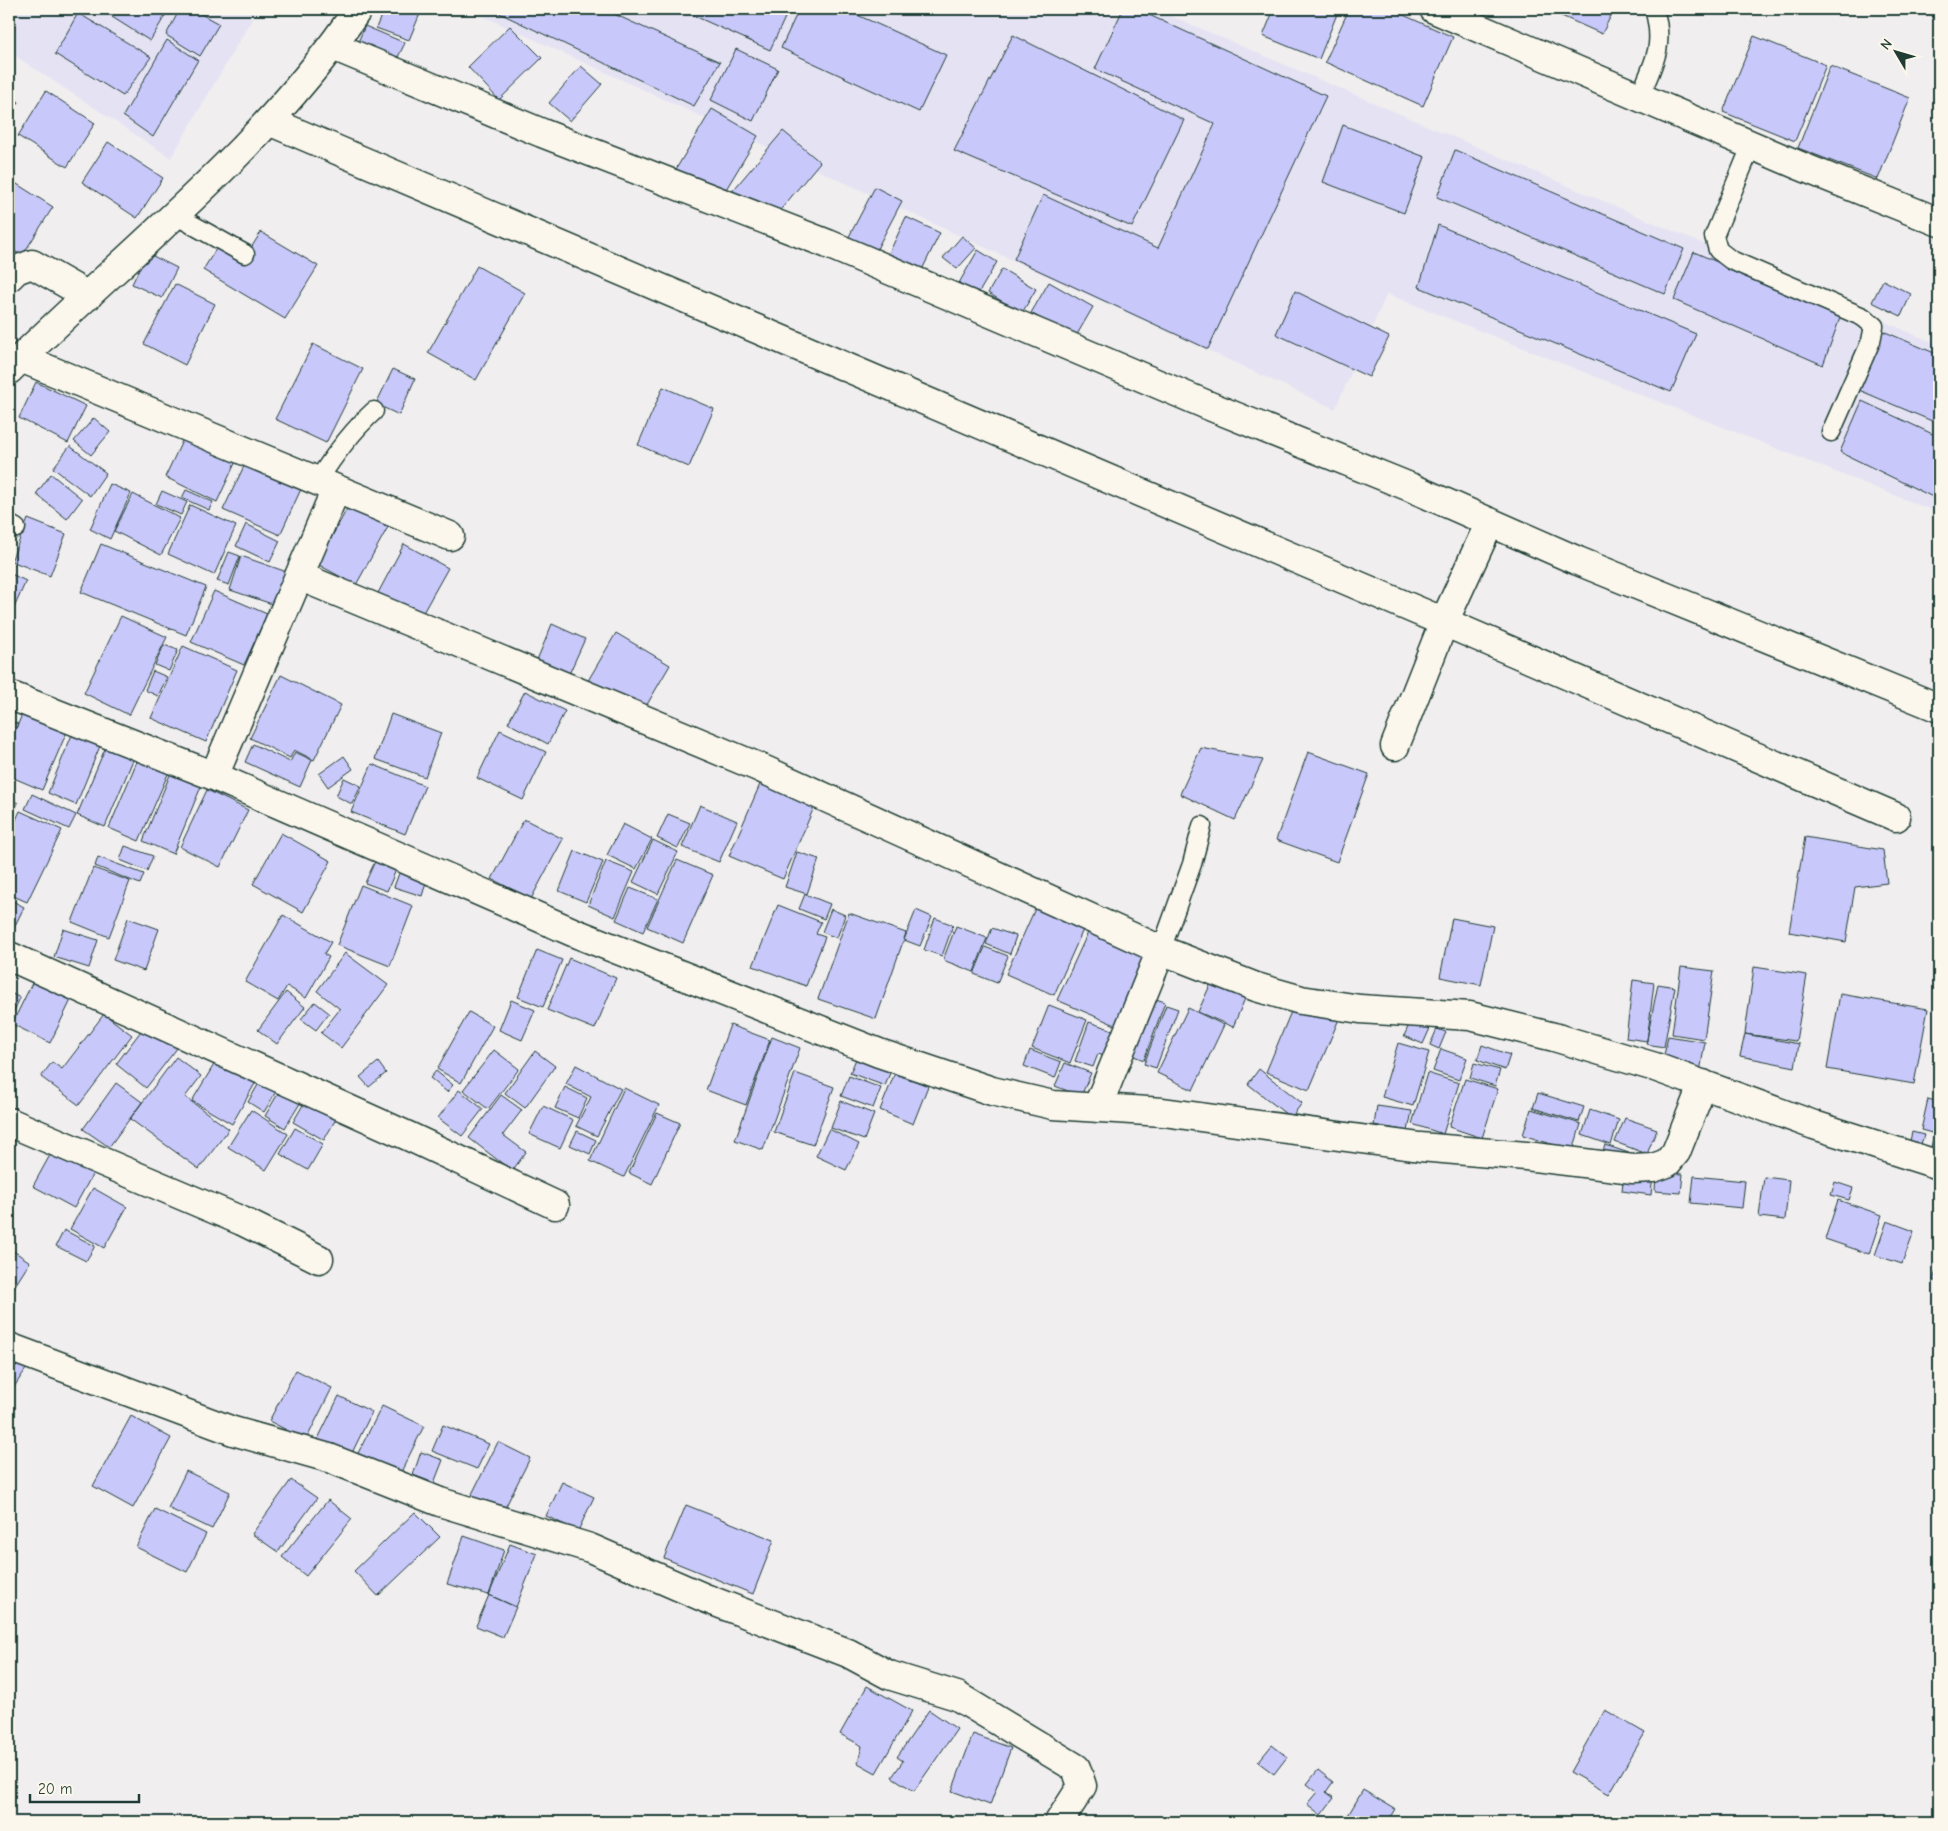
<svg xmlns="http://www.w3.org/2000/svg" width="1948" height="1831" font-family="'Comic Neue',sans-serif">
<rect width="100%" height="100%" fill="#f1eeef"/>
<filter id="ink" filterUnits="userSpaceOnUse"><feTurbulence type="fractalNoise" baseFrequency=".02" numOctaves="2"/><feDisplacementMap in="SourceGraphic" scale="10" xChannelSelector="R" yChannelSelector="G"/><feConvolveMatrix kernelMatrix="1 2 1 2 8 2 1 2 1" color-interpolation-filters="sRGB"/></filter>
<g filter="url(#ink)">
<path fill="#e5e3f3" d="M9,9h249l-87,149 -162,-106z
M468,9h687l784,336v168l-552,-219 -52,115z"/>
<path fill="#c9c8fb" stroke="#1f3d34" d="M117,9h52l-19,32 -38,-24z
M180,9h12l27,15 -19,32 -34,-21z
M384,9h38l-13,31 -33,-12z
M491,9h112l117,53 -26,44z
M679,9h110l-19,41z
M799,9h45l102,46 -27,57 -138,-64z
M1123,9h13l190,87 -118,253 -194,-90 29,-64 115,53 57,-124 -120,-55z
M1274,9h65l-20,50 -56,-23z
M1349,9h41l63,28 -30,69 -98,-44z
M1559,9h55l-12,25 -45,-20z
M78,13l73,44 -28,39 -68,-42z
M365,26l40,17 -8,16 -39,-17z
M510,26l32,32 -43,42 -31,-33z
M1013,35l171,85 -52,107 -178,-76z
M1754,36l72,29 -31,76 -72,-29z
M167,40l31,20 -45,77 -30,-21z
M736,49l42,20 -25,52 -42,-21z
M581,66l21,18 -32,37 -21,-18z
M1830,66l80,32 -32,81 -80,-31z
M46,91l49,32 -28,44 -49,-31z
M9,95l10,7 -10,13z
M712,109l46,27 -36,60 -46,-27z
M1343,125l82,32 -21,56 -81,-31z
M783,131l37,31 -52,63 -38,-31z
M108,142l55,36 -26,40 -55,-36z
M1455,150l229,99 -19,45 -228,-97z
M9,179l44,28 -31,49 -13,-9z
M875,187l27,14 -32,61 -27,-14z
M906,217l34,16 -23,47 -33,-16z
M1438,225l258,109 -25,58 -252,-105z
M261,232l57,34 -33,53 -82,-49 16,-26 25,15z
M962,236l14,12 -19,21 -14,-11z
M978,250l19,12 -19,32 -19,-11z
M1694,252l147,63 -18,50 -149,-65z
M147,253l30,15 -15,30 -30,-14z
M477,266l48,27 -49,87 -48,-27z
M1002,269l34,20 -14,24 -34,-20z
M1883,280l28,14 -10,22 -29,-14z
M1049,282l44,25 -18,31 -44,-25z
M175,284l40,20 -30,61 -41,-21z
M1295,291l94,46 -20,40 -93,-43z
M1883,331l56,24v69l-80,-34z
M313,344l50,25 -37,74 -51,-24z
M393,369l22,10 -16,36 -23,-11z
M36,382l50,24 -18,37 -49,-25z
M663,387l51,22 -25,58 -51,-22z
M1862,401l77,36v63l-99,-48z
M94,418l16,14 -19,23 -17,-14z
M185,435l52,24 -20,43 -52,-25z
M70,446l36,27 -16,23 -37,-28z
M245,464l56,25 -21,46 -57,-25z
M51,474l31,25 -15,20 -31,-25z
M110,484l21,9 -21,46 -20,-10z
M186,490l27,12 -4,8 -27,-12z
M162,491l25,11 -6,13 -25,-11z
M133,494l47,24 -19,37 -47,-24z
M190,505l46,21 -22,49 -46,-21z
M349,505l39,22 -32,58 -39,-21z
M28,519l38,15 -16,42 -39,-15z
M246,524l34,17 -10,21 -34,-16z
M101,544l105,43 -20,48 -105,-43z
M404,544l44,24 -28,50 -43,-23z
M229,552l11,4 -11,29 -12,-4z
M241,556l46,16 -12,33 -45,-15z
M9,573l17,8 -17,38z
M214,591l53,23 -23,51 -53,-23z
M121,616l46,21 -38,78 -45,-22z
M552,624l33,15 -16,35 -32,-14z
M616,633l54,32 -29,50 -55,-31z
M164,645l14,5 -9,21 -14,-6z
M183,646l54,24 -31,72 -55,-24z
M153,671l14,6 -9,19 -13,-6z
M281,675l60,30 -27,55 -20,-10 -4,8 -40,-20z
M525,691l40,20 -17,33 -40,-21z
M24,710l44,19 -26,61 -33,-14v-31z
M391,714l50,19 -16,44 -50,-18z
M9,720l9,4 -9,17z
M74,730l28,11 -26,64 -28,-12z
M500,730l46,22 -23,48 -46,-22z
M107,744l28,11 -30,72 -28,-12z
M253,744l37,18 5,-10 17,8 -12,27 -55,-25z
M1201,748l62,12 -28,60 -55,-26z
M1308,752l61,22 -32,88 -61,-22z
M140,754l31,13 -32,74 -30,-13z
M344,756l9,13 -25,18 -9,-13z
M372,764l53,22 -20,48 -54,-22z
M174,765l31,12 -32,77 -30,-13z
M344,778l17,8 -9,18 -16,-8z
M761,782l54,23 -32,74 -54,-23z
M207,790l41,20 -28,57 -40,-20z
M32,794l44,21 -7,14 -44,-20z
M9,798l9,5 -9,18z
M700,805l37,16 -18,41 -37,-15z
M20,811l42,19 -35,72 -18,-8v-59z
M668,814l22,9 -12,25 -21,-10z
M524,819l39,20 -32,60 -39,-20z
M623,824l29,15 -16,30 -29,-14z
M281,833l50,28 -28,51 -50,-28z
M1805,837l78,13 4,33 -32,4 -9,55 -57,-10z
M653,840l25,12 -20,42 -25,-12z
M125,846l28,10 -6,15 -27,-11z
M575,851l28,11 -17,40 -27,-11z
M797,852l22,7 -12,35 -22,-7z
M98,857l46,17 -4,10 -45,-18z
M377,857l21,8 -11,26 -22,-8z
M677,860l36,15 -30,68 -36,-16z
M606,861l28,11 -19,45 -27,-12z
M402,865l27,8 -7,23 -28,-9z
M93,868l37,13 -21,56 -37,-15z
M361,885l52,21 -23,60 -53,-21z
M630,888l28,11 -15,33 -27,-12z
M805,894l25,10 -6,15 -25,-10z
M9,899l15,8 -15,31z
M1038,902l48,21 -32,72 -48,-21z
M778,905l43,17 -5,12 9,3 -19,49 -53,-20z
M831,909l14,6 -8,23 -15,-6z
M916,910l16,7 -12,29 -16,-6z
M849,913l57,20 -30,86 -58,-20z
M283,915l48,27 -7,12 5,3 -23,41 -19,-12 -9,15 -33,-19z
M128,918l31,11 -15,42 -31,-11z
M935,918l18,7 -11,31 -18,-6z
M1452,918l41,8 -12,59 -41,-8z
M956,926l31,12 -13,34 -31,-12z
M1091,926l62,27 -33,74 -63,-27z
M992,928l24,8 -6,18 -24,-10z
M63,929l35,11 -9,28 -35,-11z
M985,947l23,9 -11,27 -23,-9z
M537,950l25,10 -19,47 -25,-10z
M345,953l43,32 -47,63 -20,-15 19,-24 -23,-18z
M569,958l47,20 -21,51 -48,-19z
M1681,967l33,4 -10,68 -32,-5z
M1754,967l53,8 -11,66 -51,-7z
M1215,974l34,15 -16,38 -35,-15z
M36,975l38,19 -24,49 -38,-19z
M1633,980l21,3 -7,58 -21,-3z
M1658,984l17,3 -11,60 -18,-3z
M9,992l11,6 -11,24z
M286,992l19,15 -28,37 -19,-14z
M1840,994l88,15 -14,75 -87,-15z
M1147,996l18,6 -21,58 -18,-7z
M511,1000l24,10 -13,30 -23,-10z
M315,1002l14,11 -13,17 -15,-11z
M1295,1002l44,17 -30,71 -43,-18z
M1049,1005l38,15 -17,43 -38,-15z
M1166,1005l12,4 -22,59 -12,-4z
M1188,1008l36,17 -31,65 -36,-17z
M469,1012l24,14 -32,57 -24,-14z
M104,1014l28,21 -53,70 -38,-28 11,-15 10,7z
M1412,1018l19,8 -8,18 -19,-8z
M1089,1022l33,11 -9,26 -15,-5 -5,13 -18,-6z
M147,1023l31,24 -32,41 -30,-24z
M730,1025l40,15 -24,65 -40,-15z
M1437,1029l9,3 -7,17 -9,-4z
M1745,1034l54,10 -4,23 -55,-11z
M1668,1036l37,6 -5,30 -38,-7z
M772,1037l28,11 -37,102 -28,-10z
M1398,1043l31,9 -16,54 -31,-9z
M1482,1045l28,10 -5,15 -28,-10z
M1441,1049l26,9 -8,22 -26,-9z
M494,1050l25,19 -31,40 -25,-19z
M1030,1050l31,12 -6,16 -31,-12z
M535,1051l20,15 -30,42 -20,-15z
M859,1052l34,13 -8,21 -35,-13z
M176,1057l25,19 -16,21 44,32 -30,40 -69,-50z
M218,1058l39,22 -25,44 -40,-23z
M378,1062l8,11 -17,14 -9,-10z
M1065,1063l26,10 -10,23 -26,-10z
M1474,1063l26,7 -5,16 -25,-8z
M576,1065l45,24 -24,47 -21,-10 15,-29 -25,-13z
M1259,1069l43,34 -11,15 -43,-34z
M436,1071l17,14 -6,7 -17,-14z
M265,1073l16,10 -17,29 -16,-10z
M795,1073l39,14 -21,58 -39,-13z
M895,1073l33,13 -15,38 -33,-14z
M1427,1073l32,10 -16,51 -31,-10z
M849,1076l32,12 -8,20 -32,-12z
M1465,1079l33,10 -16,49 -33,-11z
M116,1083l26,19 -33,45 -26,-18z
M284,1083l21,12 -20,33 -20,-12z
M565,1087l22,11 -9,20 -23,-10z
M624,1088l35,17 -35,72 -34,-16z
M459,1090l24,19 -21,27 -24,-18z
M310,1093l31,17 -17,30 -31,-18z
M1538,1093l46,14 -5,15 -46,-14z
M501,1095l21,15 -19,25 23,17 -14,19 -43,-33z
M1928,1099l11,3 -7,31 -11,-3z
M841,1101l33,13 -10,26 -33,-12z
M543,1106l30,14 -13,28 -31,-14z
M1377,1106l35,5 -4,20 -34,-6z
M1531,1109l50,15 -8,27 -50,-16z
M251,1110l37,24 -22,36 -38,-23z
M1590,1110l29,10 -8,25 -29,-10z
M657,1113l23,10 -28,61 -23,-11z
M1939,1113v36l-8,-2z
M1625,1118l32,11 -10,25 -32,-12z
M295,1128l28,16 -15,26 -28,-16z
M829,1129l30,15 -13,26 -30,-14z
M577,1131l19,9 -6,14 -20,-9z
M1912,1132l12,3 -3,9 -11,-3z
M1605,1145l24,8 -3,12 -25,-7z
M55,1146l41,22 -22,40 -41,-22z
M1624,1171l29,3 -2,21 -29,-4z
M1656,1172l27,2 -2,19 -26,-2z
M1694,1176l51,5 -3,27 -51,-5z
M1764,1177l25,3 -4,40 -26,-3z
M1835,1182l18,6 -4,12 -18,-5z
M93,1188l34,19 -23,41 -34,-19z
M1838,1200l44,15 -13,39 -44,-15z
M1887,1221l27,10 -12,33 -27,-9z
M64,1230l31,16 -9,15 -30,-15z
M9,1248l21,14 -21,33z
M1939,1263v20l-6,-3z
M9,1353l19,13 -16,24 -3,-2z
M296,1370l36,18 -26,52 -37,-19z
M339,1396l33,16 -24,49 -33,-16z
M382,1406l42,20 -27,54 -42,-21z
M131,1416l40,22 -38,70 -40,-22z
M443,1425l46,19 -12,25 -45,-18z
M498,1442l32,16 -28,56 -32,-16z
M421,1452l22,8 -9,23 -21,-8z
M186,1471l44,21 -18,37 -44,-21z
M291,1480l26,18 -39,54 -26,-18z
M562,1482l32,15 -16,34 -32,-15z
M328,1500l24,19 -46,57 -24,-19z
M686,1505l88,35 -21,54 -89,-36z
M155,1509l51,25 -19,38 -51,-25z
M415,1512l25,25 -62,59 -24,-25z
M464,1536l40,14 -15,45 -42,-11z
M510,1544l27,10 -21,53 -27,-12z
M489,1595l27,12 -13,30 -27,-11z
M867,1686l45,25 -36,62 -18,-10 4,-17 -22,-12z
M929,1710l28,19 -43,62 -22,-14 11,-16 -6,-4z
M1605,1710l40,23 -36,61 -39,-22z
M973,1734l38,14 -21,57 -38,-14z
M1272,1745l15,12 -13,17 -16,-12z
M1318,1770l15,12 -7,10 8,6 -13,17 -14,-11 10,-12 -10,-8z
M1363,1790l32,19 -8,13h-43z"/>
<g fill="none" stroke-linecap="round" stroke-linejoin="round">
<defs>
<path id="lane" d="M1640,96c14,-34 25,-50 14,-87
M1752,144l-38,92 4,14 13,10 132,57 11,9 -3,15 -40,91
M175,215l70,39
M317,482c17,-27 34,-50 57,-71
M9,524l7,4
M1161,950l31,-86 10,-38"/>
<path id="street" d="M1434,9l364,156 141,57
M333,46l209,87 286,111 384,163 198,80 168,74 361,147
M269,121l1175,501 452,195
M9,277l7,-7 16,-6 56,32
M21,358l429,178
M9,370c119,-118 255,-221 349,-361
M336,489l-37,87 457,190 405,184 95,37 45,13 59,9 110,7 84,21 101,30 159,58 125,40
M9,695l205,81 361,157 304,120 113,38 61,14 110,7 257,35 106,9 107,13 20,-1 14,-5 9,-11 27,-68
M1395,746l49,-124 46,-100
M214,776l85,-200
M9,956l399,180 147,69
M1097,1108l64,-158
M9,1122l233,99 77,38
M9,1347l224,84 96,27 111,44 150,46 115,50 143,55 41,22 68,21 119,72 6,18 -23,36"/>
</defs>
<use href="#lane" stroke="#1f3d34" stroke-width="21"/>
<use href="#street" stroke="#1f3d34" stroke-width="31"/>
<use href="#lane" stroke="#fbf7ec" stroke-width="18"/>
<use href="#street" stroke="#fbf7ec" stroke-width="28"/>
</g>
</g>
<rect width="1948" height="1831" fill="none" stroke="#fbf7ec" stroke-width="30"/>
<rect x="15" y="15" width="1918" height="1801" fill="none" stroke="#1f3d34" stroke-width="2" filter="url(#ink)"/>
<g transform="translate(1896 52) rotate(308)" stroke="#fbf7ec" stroke-width="4" paint-order="stroke">
<path d="M0-4L9 19L0 12L-9 19Z" fill="#1f3d34"/>
<text y="-8" font-size="14" font-weight="bold" text-anchor="middle" fill="#1f3d34">N</text>
</g>
<path d="M30 1794v8h109v-8" fill="none" stroke="#1f3d34" stroke-width="2.5"/>
<text x="38" y="1794" font-size="15" fill="#1f3d34" stroke="#fbf7ec" stroke-width="4" paint-order="stroke">20 m</text>
</svg>
